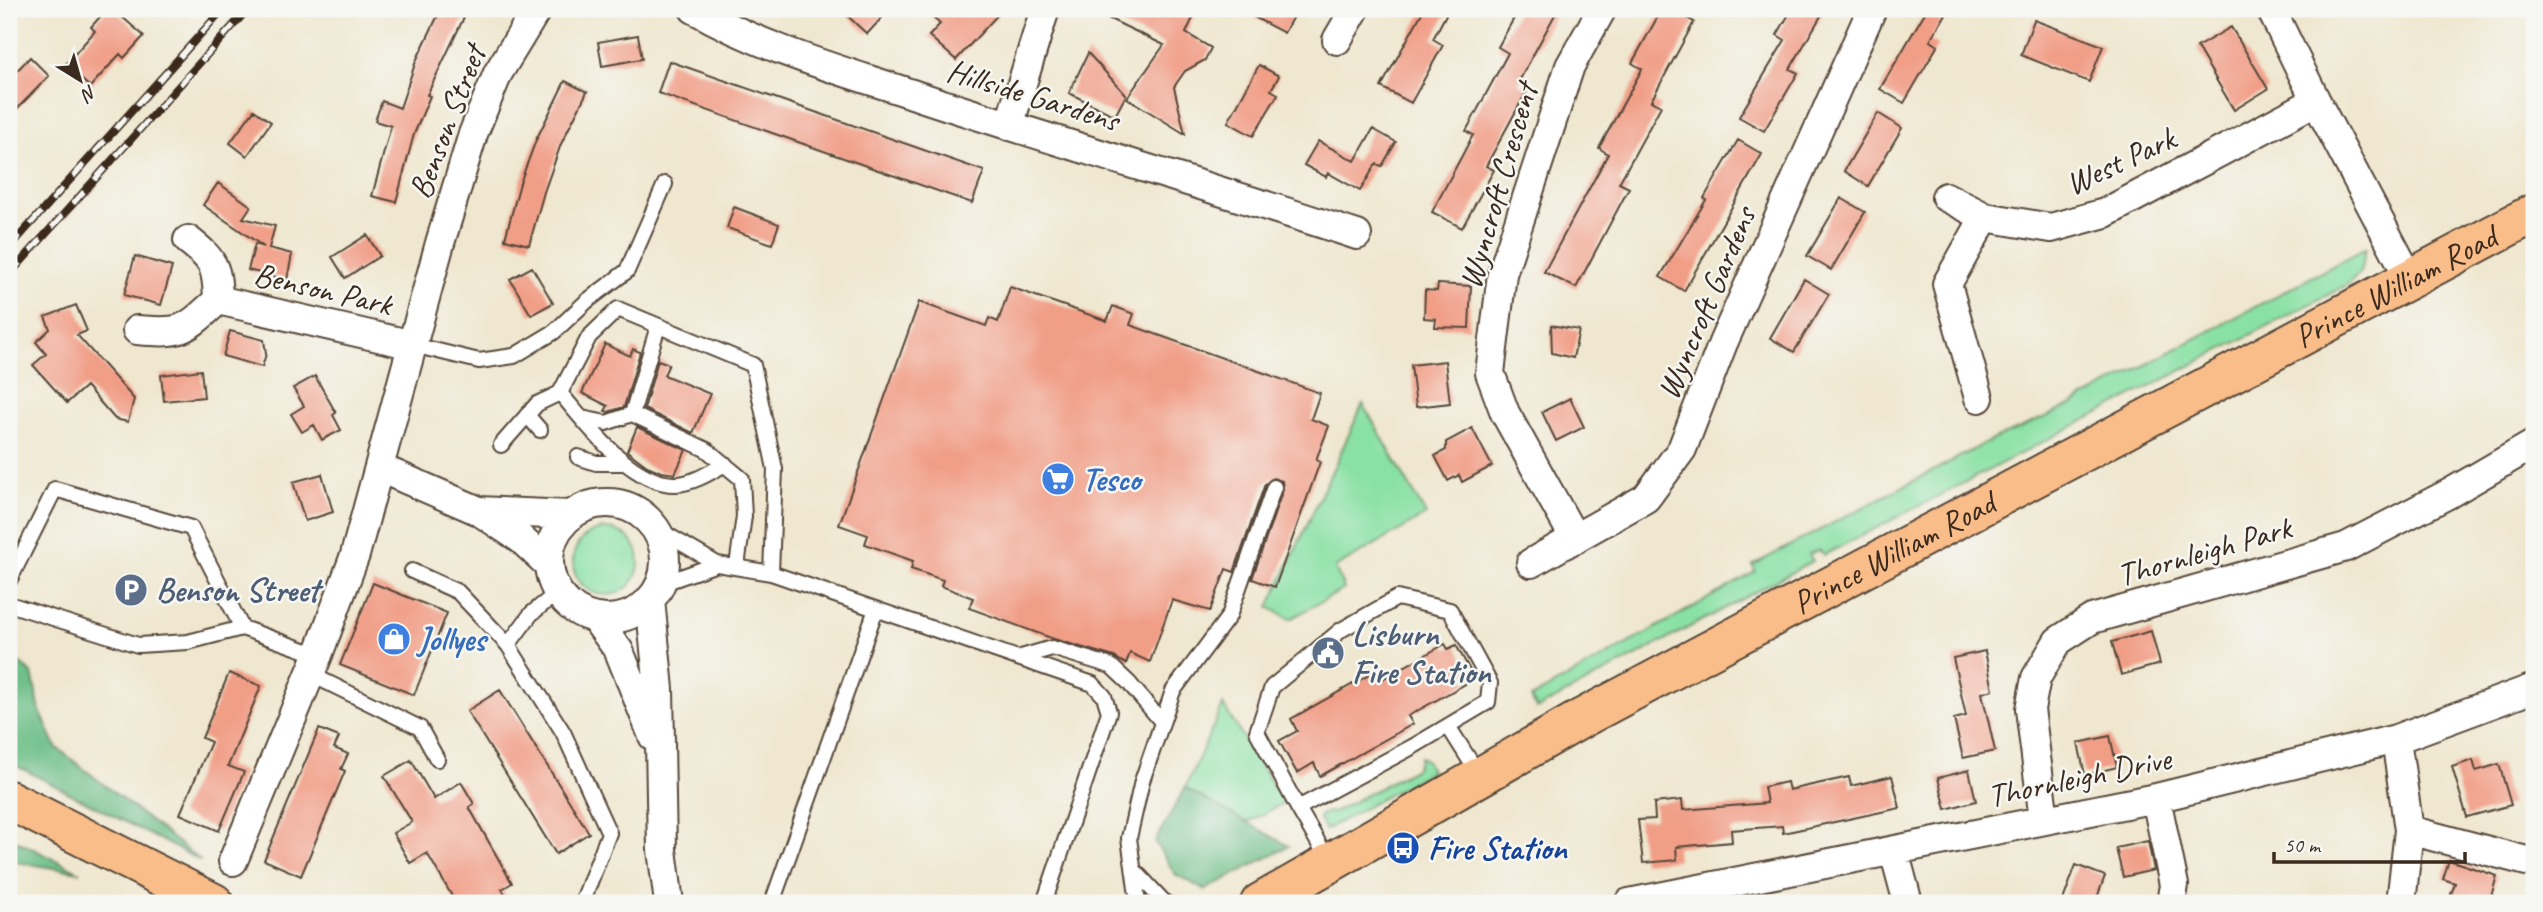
<svg xmlns="http://www.w3.org/2000/svg" width="2543" height="912" font-family="Caveat,sans-serif">
<rect width="100%" height="100%" fill="#f6f6f2"/>
<filter id="ink" filterUnits="userSpaceOnUse"><feTurbulence type="fractalNoise" baseFrequency=".0143" numOctaves="2"/><feDisplacementMap in="SourceGraphic" scale="14" xChannelSelector="R" yChannelSelector="G"/><feConvolveMatrix kernelMatrix="1 2 1 2 8 2 1 2 1" color-interpolation-filters="sRGB"/></filter>
<filter id="wash" filterUnits="userSpaceOnUse"><feTurbulence type="fractalNoise" baseFrequency=".00686" numOctaves="4" result="noise"/><feDisplacementMap in="SourceGraphic" scale="28" xChannelSelector="R" yChannelSelector="G"/><feGaussianBlur stdDeviation="1.57" result="paint"/><feColorMatrix in="noise" values="0 0 0 0 0 0 0 0 0 0 0 0 0 0 0 0 0 1.4 0 .05"/><feComposite in="paint" operator="in"/></filter>
<g filter="url(#wash)">
<rect width="100%" height="100%" fill="#efe7cf"/>
<path fill="#8ae1a5" stroke="#628662" stroke-width="2" d="M2366,248l-6,24 -13,13 -523,270 -5,-5 -10,4 4,7 -276,148 -6,-11 224,-126 -2,-7 237,-124 69,-30z
M1363,404l63,111 -91,53 9,21 -54,30 -21,-12z
M573 562a33 33 0 1 1 66 0a33 33 0 1 1-66 0Z
M1223,705l61,98 -38,20 -61,-35z
M1420,757l6,3 5,11 -106,59 -6,-10 1,-4 7,-4 6,1 83,-45z"/>
<path fill="#6fbf8a" stroke="#557454" stroke-width="2" d="M9,655l23,18 8,38 16,36 145,114 -192,-99z
M1185,788l104,58 -84,44 -30,-16 -20,-32z
M9,837l71,35 -71,-11z"/>
<g id="blocks">
<path fill="#f19e87" d="M107,9h6l31,27 -20,22 -4,-4 -30,33 -25,-22 30,-34 -4,-4z
M441,9h27l-41,86 3,1 -16,38 -18,68 -24,-6 19,-70 -16,-5 7,-20 18,7 16,-47z
M840,9h50l-23,25z
M923,9h80l-47,51 -27,-24 11,-12z
M1089,9h108l-11,24 25,15 -6,12 -20,11 -11,16 11,47 -58,-36 37,-53z
M1239,9h58l-13,24z
M1424,9h25l-16,30 10,6 -32,58 -30,-16z
M1519,9h39l-40,74 10,6 -42,77 8,4 -32,58 -30,-16 41,-77 -7,-4 42,-78 -10,-6z
M1662,9h9l23,13 -43,79 10,5 -42,77 10,5 -53,100 -32,-16 64,-118 -9,-6 43,-79 -10,-6z
M1792,9h33l-35,60 8,4 -34,58 -25,-14 46,-77 -8,-5z
M1927,9h22l-19,32 8,4 -34,58 -24,-14z
M2034,20l69,26 -14,36 -68,-27z
M2231,27l37,62 -34,21 -37,-63z
M638,35l4,24 -40,7 -4,-24z
M1088,53l38,42 -11,21 -46,-23z
M30,57l19,19 -40,41v-38z
M669,61l315,110 -12,32 -314,-110z
M1259,65l20,11 -8,14 7,4 -25,42 -25,-14z
M565,81l22,11 -26,52 -17,48 -15,53 -24,-6 15,-56 16,-43z
M254,110l17,12 -24,34 -17,-13z
M1878,113l24,15 -34,58 -24,-15z
M1373,129l23,13 -14,24 -6,-2 -16,27 -32,-18 -2,4 -22,-12 14,-24 37,20z
M1738,140l24,14 -78,137 -24,-14 46,-77 -2,-2z
M218,183l33,23 -8,12 32,8 -6,22 23,6 -5,26 -39,-10 7,-26 9,3 -61,-42z
M1841,198l24,14 -34,58 -24,-14z
M734,207l45,17 -7,20 -45,-16z
M367,235l13,21 -35,22 -13,-21z
M135,256l37,11 -11,38 -37,-10z
M532,267l21,36 -22,12 -21,-36z
M1804,279l25,15 -35,58 -24,-14z
M1438,284l33,2 -2,42 -34,-1 1,-8 -12,-1 1,-28 12,1z
M1010,287l97,34 6,-15 21,8 -4,11 190,68 -9,26 18,7 -13,34 4,2 -45,125 -23,-8 31,-90 -1,-8 -9,-3 -8,6 -31,88 -8,-3 -16,42 -38,-11 -22,62 -20,-9 -4,11 -12,-7 -60,-18 -85,-31 4,-10 -32,-12 2,-6 -32,-11 2,-8 -48,-17 3,-9 -29,-10 80,-223 67,24 3,-8 9,4z
M76,305l11,26 -10,4 57,64 -6,23 -13,-3 -29,-33 -19,17 -34,-38 13,-11 -10,-12 14,-13 -5,-12z
M1551,325l28,5 -6,28 -21,-5z
M230,331l34,9 2,14 -4,13 -39,-11z
M605,344l25,12 3,-7 7,3 -16,55 -16,5 -3,-1 3,-5 -26,-13z
M658,360l11,4 -5,11 46,19 -17,39 -49,-24z
M1445,361l5,42 -34,4 -5,-42z
M201,370l3,27 -40,4 -3,-26z
M315,376l21,37 -3,2 8,15 -19,10 -8,-15 -12,7 -11,-18 13,-8 -11,-18z
M1570,398l14,29 -28,14 -14,-29z
M637,427l49,23 -11,24 -13,-2 -15,-6 -20,-15z
M1472,428l20,38 -30,16 -3,-7 -11,6 -13,-25 11,-6v-8z
M322,474l11,38 -28,9 -12,-39z
M373,583l74,30 -33,82 -74,-30z
M2151,631l9,33 -39,11 -9,-33z
M1445,644l3,5 8,-4 15,27 -8,4 4,7 -59,33 5,8 -93,52 -6,-13 -17,10 -18,-32 18,-10 -6,-12 87,-49 4,9z
M1985,651l8,39 -11,3 13,58 -32,7 -9,-39 12,-3 -13,-58z
M229,673l32,13 -33,80 16,6 -25,59 -39,-17 31,-72 -9,-4z
M500,690l89,143 -33,21 -89,-143z
M319,729l20,8 -5,11 14,6 -7,15 4,2 -44,105 -37,-16z
M2110,736l7,31 -32,8 -7,-32z
M411,760l23,39 27,-17 13,22 -5,3 43,76 -10,6 8,14h-54l-29,-50 -17,10 -17,-30 19,-11 -28,-46z
M2473,760l3,11 23,-7 12,41 -44,12 -15,-50z
M1969,770l7,31 -30,8 -8,-31z
M1892,776l8,32 -117,25 -1,-7 -51,4 1,12 -56,5 1,13 -34,3 -5,-43 17,-1 -1,-16 28,-3 1,10 84,-7 -3,-16 23,-5 2,8 60,-13 2,9z
M2148,841l6,29 -31,7 -7,-29z
M2449,860l48,16 -8,27h-41l7,-20 -12,-4z
M2076,865l29,11 -10,27h-33z"/>
</g>
</g>
<g filter="url(#ink)">
<use href="#blocks" fill-opacity="0" stroke="#564639" stroke-width="2"/>
<g fill="none" stroke-linecap="round" stroke-linejoin="round">
<defs>
<path id="lane" d="M413,345l66,16 35,-5 40,-24 33,-31 40,-30 38,-87
M632,414l26,-88
M527,415l13,15
M582,418l24,5 26,-9 75,36 35,29 2,37 -7,50
M501,445l36,-41 23,-11
M578,457l18,6h26
M725,464c-14,8 -33,20 -49,20 -45,1 -89,-60 -116,-91l29,-56 29,-28 135,56 22,104 -4,104
M654,527l63,37
M412,571l46,21 50,53 55,87 46,101 -27,70
M9,581l46,-92 136,39 51,100
M661,584l56,-20 54,9 322,111 11,12 5,16 -65,191
M9,604l129,41 50,-3 54,-14 76,27
M508,645l23,-31 27,-22
M1018,658l34,-10 59,18 18,17 33,39
M310,674l110,54 17,31
M1448,726l31,49
M1298,808l116,-62 74,-44 2,-19 -40,-73 -53,-12 -56,32 -69,57 -15,45 41,76 31,53
M1135,871l30,32
M772,903l104,-294
M1138,903l-9,-65 13,-57 31,-90 56,-75 45,-129"/>
<path id="street" d="M694,9c71,41 150,62 227,88 145,48 291,90 436,138
M2271,9l45,92 94,178
M1337,40l18,-31
M1009,126l36,-117
M1946,197l39,20 66,11 54,-15 211,-112
M218,300l195,45
M137,330c46,4 47,1 81,-30 -1,-33 -4,-40 -30,-60
M1979,398l-32,-114 38,-67
M380,468l99,43 42,28 28,26
M549 561a58 58 0 1 1 116 0a58 58 0 1 1-116 0Z
M479,511l93,4
M1575,539l-70,-126 -15,-40 12,-99 68,-208 32,-57
M1531,563l115,-65 36,-49 41,-106 149,-334
M650,600l9,89 3,161 7,53
M595,618l24,33 34,85
M2396,739l13,91 -8,73
M2156,798l18,87 -3,18
M2044,820l-14,-111 6,-31 22,-37 34,-22 254,-72 104,-54 84,-49
M2409,830l125,33
M1894,851l14,52
M233,861l85,-206 37,-100 85,-312 33,-109 25,-61 39,-64
M1629,903l527,-105 240,-59 138,-51"/>
<g id="primary">
<path d="M9,800l205,103"/>
<path id="s1" d="M1260,903l324,-186 950,-504"/>
</g>
</defs>
<use href="#lane" stroke="#564639" stroke-width="18"/>
<use href="#street" stroke="#564639" stroke-width="32"/>
<use href="#primary" stroke="#564639" stroke-width="42"/>
<use href="#lane" stroke="#fff" stroke-width="14"/>
<use href="#street" stroke="#fff" stroke-width="28"/>
<use href="#primary" stroke="#f9bd89" stroke-width="38"/>
<defs>
<path id="rail" d="M9,248l214,-239
M9,275l239,-266"/>
</defs>
<use href="#rail" stroke="#3b2a1e" stroke-width="8"/>
<use href="#rail" stroke="#f6f6f2" stroke-width="5" stroke-dasharray="16" stroke-linecap="butt"/>
</g>
</g>
<defs>
<symbol id="supermarket-disc" viewBox="-11 -11 22 22"><circle r="9.5" fill="#3f7fe0" stroke="#f6f6f2"/><path d="M-6-5.5h2.5l.6 2H6L4.5 2H-2.5L-4.4-4H-6ZM-1.5 3.2a1.3 1.3 0 1 0 .1 0ZM3 3.2a1.3 1.3 0 1 0 .1 0Z" fill="#fff"/></symbol>
<symbol id="parking-disc" viewBox="-11 -11 22 22"><circle r="9.5" fill="#5c6f8a" stroke="#f6f6f2"/><path d="M-3.5-5.5H1a3.5 3.5 0 0 1 0 7H-1V5.5H-3.5ZM-1-3.4V-.6H.8a1.4 1.4 0 0 0 0-2.8Z" fill="#fff"/></symbol>
<symbol id="shop-disc" viewBox="-11 -11 22 22"><circle r="9.5" fill="#3f7fe0" stroke="#f6f6f2"/><path d="M-5-2.5h2.3a2.7 3.5 0 0 1 5.4 0H5L5.5 6h-11ZM-1.5-2.5h3a1.5 2.3 0 0 0-3 0Z" fill="#fff"/></symbol>
<symbol id="civic-disc" viewBox="-11 -11 22 22"><circle r="9.5" fill="#5c6f8a" stroke="#f6f6f2"/><path d="M-.6-6.5H3V-4.5H.6V-3L4-1V1h2V6H-6V1h2V-1L-.6-3ZM-1.2 2.5V6h2.4V2.5Z" fill="#fff"/></symbol>
<symbol id="bus-disc" viewBox="-11 -11 22 22"><circle r="9.5" fill="#1a4fb4" stroke="#f6f6f2"/><path d="M-5-6H5V4H4V6H2V4H-2V6H-4V4H-5ZM-3.5-4V0h7V-4ZM-3.5 1.2v1.5H-2V1.2ZM2 1.2v1.5H3.5V1.2Z" fill="#fff"/></symbol>
</defs>
<g fill-rule="evenodd">
<use href="#supermarket-disc" x="1039" y="460" width="38" height="38"/>
<use href="#parking-disc" x="112" y="571" width="38" height="38"/>
<use href="#shop-disc" x="375" y="620" width="38" height="38"/>
<use href="#civic-disc" x="1309" y="634" width="38" height="38"/>
<use href="#bus-disc" x="1384" y="829" width="38" height="38"/>
</g>
<g text-anchor="middle" dominant-baseline="central" stroke-width="5" stroke-linejoin="round" paint-order="stroke">
<g font-size="33" fill="#3b2a1e" stroke="#f6f6f2">
<text transform="translate(1033 95) rotate(17)">Hillside Gardens</text>
<text transform="translate(447 122) rotate(-69)">Benson Street</text>
<text transform="translate(2120 161) rotate(-25)">West Park</text>
<text transform="translate(1498 186) rotate(-74)">Wyncroft Crescent</text>
<text stroke="none"><textPath href="#s1" startOffset="1292">Prince William Road</textPath></text>
<text transform="translate(323 289) rotate(13)">Benson Park</text>
<text transform="translate(1706 303) rotate(-67)">Wyncroft Gardens</text>
<text transform="translate(2204 551) rotate(-16)">Thornleigh Park</text>
<text stroke="none"><textPath href="#s1" startOffset="724">Prince William Road</textPath></text>
<text transform="translate(2079 777) rotate(-12)">Thornleigh Drive</text>
</g>
<g font-size="33" font-weight="bold" fill="#366cbe" stroke="#f6f6f2" text-anchor="start">
<text x="1082" y="479">Tesco</text>
<text x="418" y="639">Jollyes</text>
</g>
<g font-size="33" font-weight="bold" fill="#4e5e75" stroke="#f6f6f2" text-anchor="start">
<text x="156" y="590">Benson Street</text>
<text x="1352" y="634">Lisburn<tspan x="1352" dy="38">Fire Station</tspan></text>
</g>
<g font-size="33" font-weight="bold" fill="#164399" stroke="#f6f6f2" text-anchor="start">
<text x="1428" y="848">Fire Station</text>
</g>
</g>
<rect width="2543" height="912" fill="none" stroke="#f6f6f2" stroke-width="35"/>
<g transform="translate(80 80) rotate(143)" stroke="#f6f6f2" stroke-width="5" paint-order="stroke">
<path d="M0-5L12 26L0 18L-12 26Z" fill="#3b2a1e"/>
<text y="-10" font-size="19" font-weight="bold" text-anchor="middle" fill="#3b2a1e">N</text>
</g>
<path d="M2274 852v10h191v-10" fill="none" stroke="#3b2a1e" stroke-width="3.5"/>
<text x="2284" y="852" font-size="21" fill="#3b2a1e" stroke="#f6f6f2" stroke-width="5" paint-order="stroke">50 m</text>
</svg>
